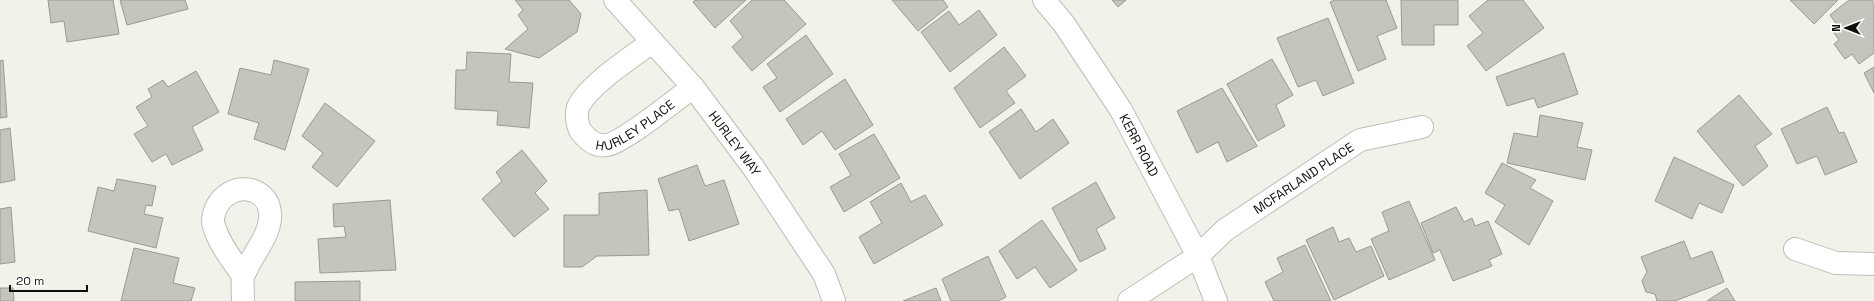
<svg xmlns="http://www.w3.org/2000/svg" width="1874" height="301" font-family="'Space Grotesk',sans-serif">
<rect width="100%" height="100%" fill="#f1f2ea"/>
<path fill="#c4c5bd" stroke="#999a92" d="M48,0h65l6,34 -52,8 -3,-21 -13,2z
M120,0h65l3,9 -61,16z
M515,0h54l12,14 -4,18 -38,26 -34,-9 23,-20 -10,-14 5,-5z
M695,0h51l-31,28 -22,-26z
M752,0h32l22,24 -54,47 -20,-24 11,-10 -13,-16z
M892,0h51l5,7 -30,24z
M1112,0h14l-8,7z
M1335,0h51l11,28 -20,8 9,23 -28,12 -28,-69z
M1401,0h57v25h-24v20h-32z
M1488,0h35l21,28 -58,43 -19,-25 16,-13 -14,-17z
M1790,0h48l-24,24z
M1849,0h23l2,3v50l-15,11 -7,-10 -7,5 -11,-15 5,-4 -7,-10 5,-5 -7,-10z
M979,10l18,25 -47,37 -29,-40 28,-21 10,14z
M1328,18l26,65 -31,13 -7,-16 -18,7 -21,-49z
M806,35l27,39 -53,38 -17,-25 14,-9 -10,-14z
M1004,47l22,29 -20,15 9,12 -35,25 -26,-40z
M467,52l44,2 -2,28 24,1 -4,45 -32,-3 1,-14 -43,-2 1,-39h10z
M1564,53l14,41 -40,14 -4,-10 -27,8 -11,-29z
M1272,59l21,36 -17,10 9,21 -27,15 -31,-57z
M3,60l4,57 -7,1v-57z
M274,60l35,9 -24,81 -31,-11 5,-16 -31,-9 12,-46 31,7z
M1874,67v26l-10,-20z
M196,71l23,41 -27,15 11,23 -31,15 -6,-11 -14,8 -18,-28 14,-8 -12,-19 16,-10 -4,-8 15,-9 5,7z
M845,79l28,46 -38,25 -13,-19 -19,14 -17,-26z
M1222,88l35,58 -30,16 -9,-20 -21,11 -20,-42z
M1739,95l33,39 -17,12 13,20 -25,20 -46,-55z
M325,103l50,38 -38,46 -25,-20 11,-14 -21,-17z
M1827,107l12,26 5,-1 13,30 -32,13 -8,-19 -20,8 -16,-35z
M1021,109l15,23 17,-13 16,24 -49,36 -31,-47z
M1540,115l43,8 -6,24 15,3 -7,30 -78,-17 7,-30 23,4z
M10,128l5,52 -15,3v-53z
M874,134l26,44 -56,34 -14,-25 21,-12 -12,-21z
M522,150l25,31 -12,12 14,16 -35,28 -32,-38 20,-18 -6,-9z
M1674,157l60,28 -12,28 -23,-10 -7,16 -37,-18z
M1502,163l34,17 -6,8 23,13 -24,44 -34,-23 10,-17 -20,-12z
M697,165l8,21 19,-6 15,44 -50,17 -10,-32 -10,2 -11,-32z
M117,179l39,7 -4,20 -6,-1 -2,9 19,4 -7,30 -68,-17 10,-44 16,4z
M1096,182l19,36 -19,11 10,20 -26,13 -28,-54z
M901,183l10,19 14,-7 18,30 -69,39 -15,-27 23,-14 -12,-21z
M647,190l2,65 -52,1 -15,11h-18v-52h35v-22z
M390,200l6,70 -76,3 -2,-34 28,-2 -2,-11 -10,1 -1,-23z
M1409,201l26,59 -46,20 -18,-41 18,-8 -7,-19z
M11,207l4,55 -15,2v-55z
M1456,207l8,15 8,-4 3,8 13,-5 14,33 -13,6 3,6 -39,15 -13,-31 -7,3 -12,-30z
M1042,220l35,50 -27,18 -15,-21 -18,12 -18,-28z
M1333,227l6,15 10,-4 7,14 15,-6 13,30 -50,24 -28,-60z
M1684,241l7,18 21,-8 12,31 -49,19h-18l-2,-7 -9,-2 -4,-11 5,-9 -6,-15z
M1305,245l26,56h-57l-9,-19 18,-10 -6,-14z
M134,248l45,10 -6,25 22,5 -4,13h-70z
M988,256l18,41 -8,4h-47l-9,-22z
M360,281v20h-65v-19z
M0,288h13l1,13h-14z
M936,288l5,13h-38z
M1727,288l8,13h-28z"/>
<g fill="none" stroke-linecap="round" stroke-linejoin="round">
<defs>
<g id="street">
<path id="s1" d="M615,0l78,87 60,80 71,107 10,27"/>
<path id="s2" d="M652,42c-21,16 -61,41 -73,63 -4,7 -2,24 4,29 6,7 14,13 24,11 17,-3 68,-45 86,-58"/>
<path d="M1795,249l41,14 38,1"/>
<path d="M243,301c0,-8 -1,-17 0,-24 1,-4 4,-8 5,-11 8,-16 24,-35 22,-53 -2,-28 -41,-33 -54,-5 -2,5 -4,13 -2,18 5,18 19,35 29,50"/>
<path id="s3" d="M1129,301l69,-45 27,-26 135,-90 62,-13"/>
</g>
<g id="secondary">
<path id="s4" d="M1044,0l20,24 57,86 77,146 18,45"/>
</g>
</defs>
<use href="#street" stroke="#bdbeb6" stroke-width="24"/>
<use href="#secondary" stroke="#bdbeb6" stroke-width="24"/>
<use href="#street" stroke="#fff" stroke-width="22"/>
<use href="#secondary" stroke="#fff" stroke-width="22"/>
</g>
<g text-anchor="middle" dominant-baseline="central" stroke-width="3.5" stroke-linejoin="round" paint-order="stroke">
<g font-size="13" fill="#0f100d" stroke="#fffffe">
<text stroke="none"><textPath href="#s2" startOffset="189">HURLEY PLACE</textPath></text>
<text stroke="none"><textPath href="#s1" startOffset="187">HURLEY WAY</textPath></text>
<text stroke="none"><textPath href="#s4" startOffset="174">KERR ROAD</textPath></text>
<text stroke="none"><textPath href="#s3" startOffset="214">MCFARLAND PLACE</textPath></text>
</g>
</g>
<g transform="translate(1846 28) rotate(270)" stroke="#fffffe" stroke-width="3" paint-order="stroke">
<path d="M0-3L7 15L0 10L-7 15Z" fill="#0f100d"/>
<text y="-6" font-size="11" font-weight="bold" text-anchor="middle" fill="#0f100d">N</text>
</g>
<path d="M10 285v6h77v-6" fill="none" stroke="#0f100d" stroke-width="2"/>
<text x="16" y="285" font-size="12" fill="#0f100d" stroke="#fffffe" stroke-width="3" paint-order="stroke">20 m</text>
</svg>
